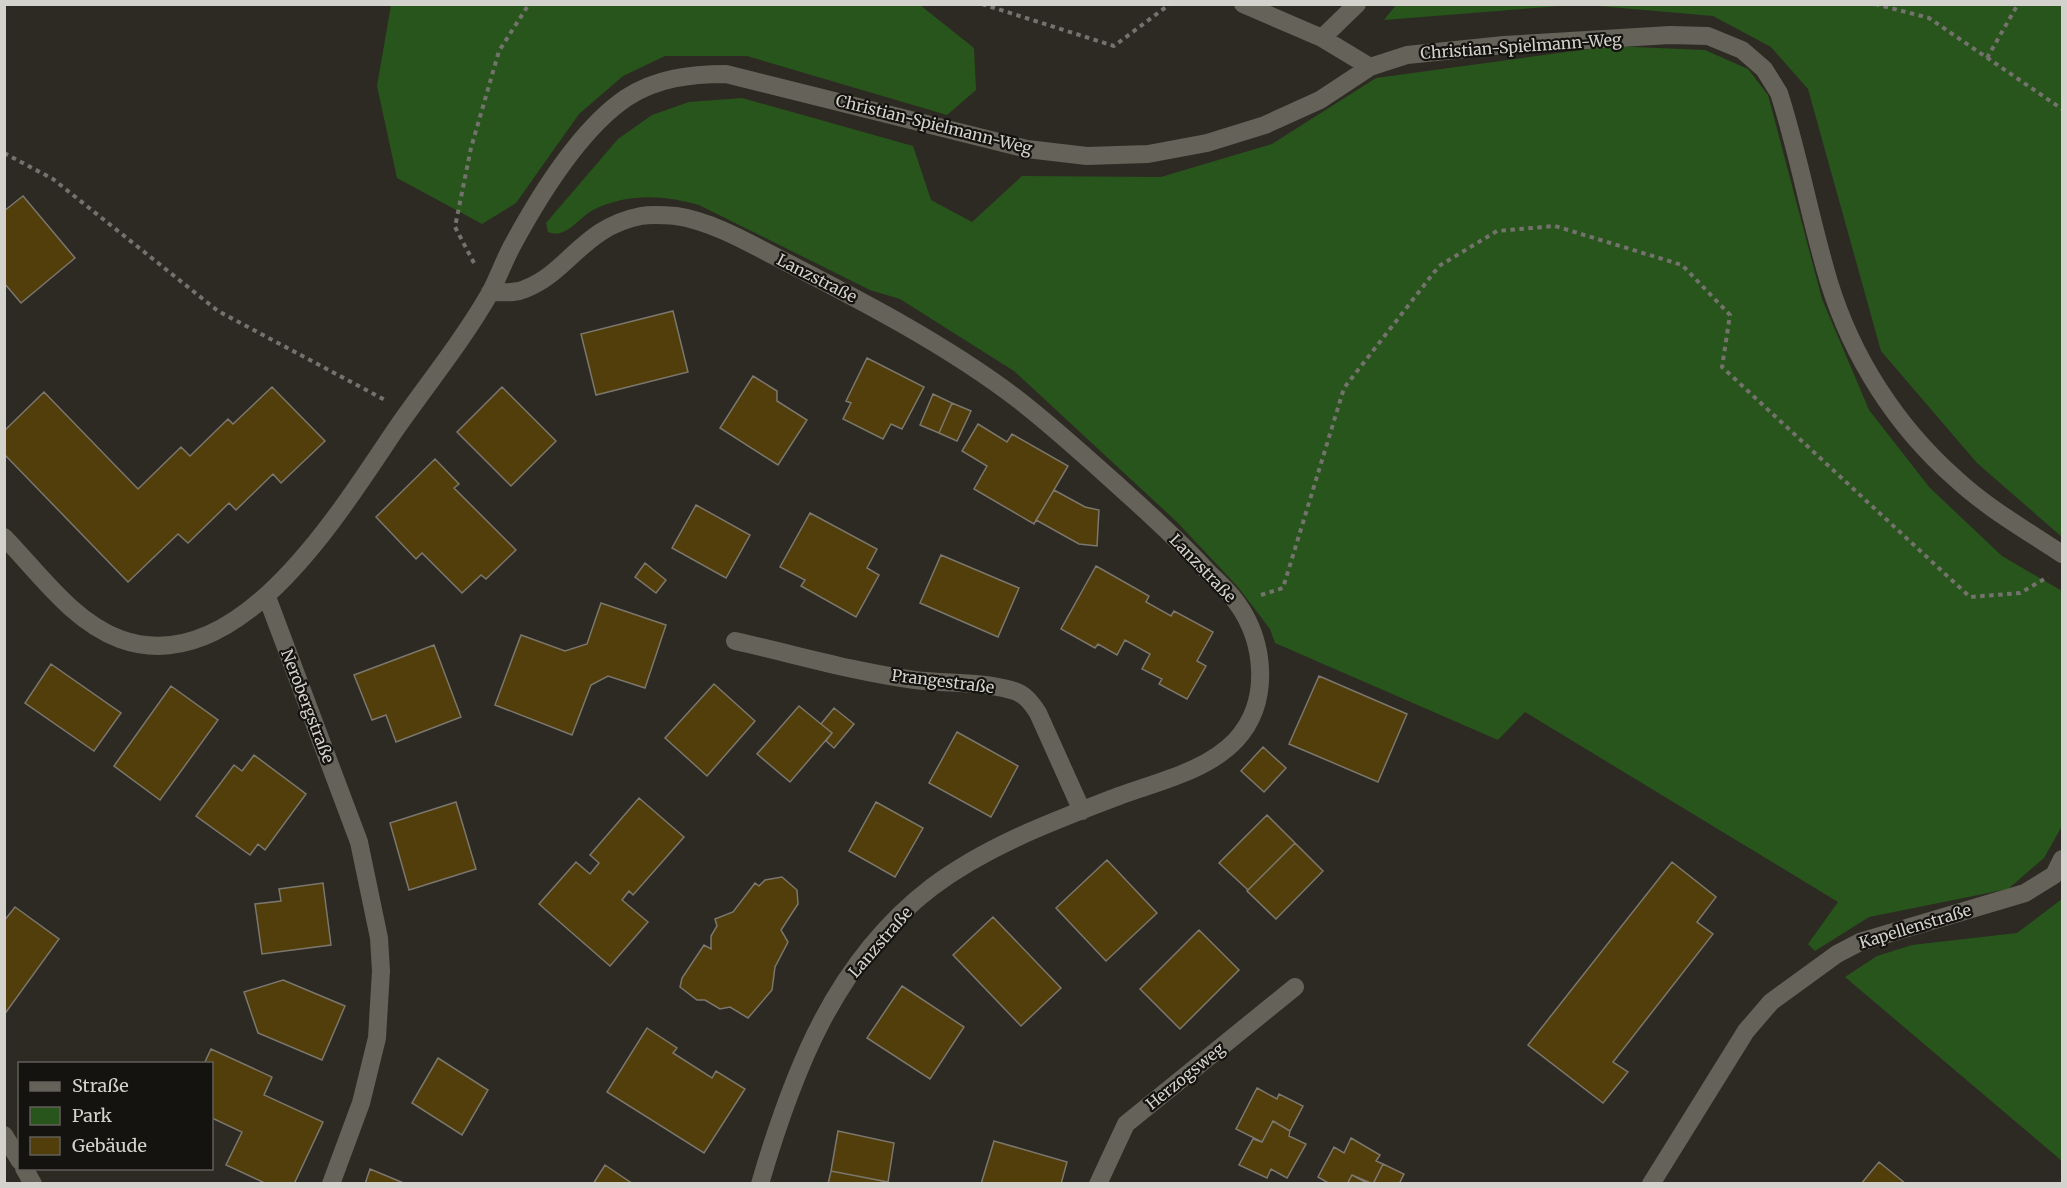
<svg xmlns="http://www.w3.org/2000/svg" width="2067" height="1188" font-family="Merriweather,serif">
<rect width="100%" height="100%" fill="#2d2a23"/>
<path fill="#28551c" d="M920,5l54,43 2,42 -29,25 -200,-59h-82l-42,20 -44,38 -63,89 -34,21 -85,-46 -20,-92 14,-81z
M1396,5v-1l176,1 -188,15z
M1587,5h475v532l-85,-74 -96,-112 -73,-262 -37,-42 -58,-31z
M1610,46l95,4 43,19 20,26 54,204 47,111 61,78 72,68 60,35v235l-18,32 -36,31 -139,28 -54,34 -7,-7 30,-42 -313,-190 -27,28 -223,-97 -5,-14 -32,-42 -61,-65 -163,-151 -114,-72 -30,-9 -171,-85c-36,-10 -70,-12 -104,4 -16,7 -28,31 -47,23l-2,-9 72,-84 34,-24 37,-13 53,-4 171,48 18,54 41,22 50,-46 139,1 111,-33 104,-66z
M2062,899v262l-217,-184 32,-21 35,-11 105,-12z"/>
<path fill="#513e0a" stroke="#7b776e" stroke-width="1.5" d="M23,196l52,62 -54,45 -17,-20v-72z
M673,311l15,61 -92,23 -15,-61z
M867,358l57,29 -22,42 -11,-5 -8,15 -40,-20 8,-16 -5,-2z
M753,376l24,15v10l30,19 -29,45 -58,-37z
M272,387l53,54 -44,42 -8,-9 -37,36 -7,-7 -41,40 -10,-9 -50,48 -124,-128v-23l40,-39 94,97 43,-42 9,9 38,-37 5,5z
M502,387l54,54 -45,45 -54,-54z
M933,394l19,9 -13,30 -19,-8z
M952,403l19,8 -14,30 -18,-8z
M978,424l29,18 5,-8 56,32 -34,58 -60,-35 13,-23 -25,-15z
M435,459l24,25 -5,4 62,62 -30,29 -5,-4 -19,18 -40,-40 -6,6 -40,-42z
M1054,490l31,17 14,3 -2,36 -18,-2 -43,-24z
M696,505l54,30 -24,43 -54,-30z
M810,513l67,36 -10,19 12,7 -23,42 -55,-31 4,-6 -25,-13z
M941,555l78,33 -21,49 -78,-34z
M645,563l21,17 -10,13 -21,-16z
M1096,566l53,30 -3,6 25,14 3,-5 39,21 -16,29 9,5 -19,33 -28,-15 3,-5 -20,-10 8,-15 -25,-14 -8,15 -19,-11 -3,4 -34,-19z
M601,603l65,22 -21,63 -37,-12 -17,9 -19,50 -77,-30 26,-70 44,16 22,-7z
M434,645l27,72 -65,25 -10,-27 -14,5 -18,-45z
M51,664l70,49 -27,38 -69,-48z
M1319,676l88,38 -29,68 -89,-38z
M714,684l41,37 -48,55 -42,-38z
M171,686l47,34 -58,80 -46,-34z
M799,706l33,27 -42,49 -33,-28z
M834,708l20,16 -20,24 -8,-7 6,-8 -11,-9z
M957,732l61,34 -27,51 -62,-34z
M1263,747l23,21 -22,24 -23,-21z
M254,755l52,39 -41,56 -7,-6 -8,11 -54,-39 38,-51 8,6z
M639,798l45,39 -51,58 -4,-4 -7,9 26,22 -38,44 -71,-62 37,-42 14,12 9,-11 -9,-8z
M456,802l20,67 -67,21 -19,-67z
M876,802l47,26 -28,49 -46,-26z
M1267,815l28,28 -47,47 -29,-27z
M1295,843l28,28 -47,48 -29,-28z
M1107,860l50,53 -51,48 -50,-53z
M1672,862l44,35 -19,25 16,12 -100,128 15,10 -25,31 -75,-58z
M782,877l15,13 1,14 -17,26 7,12 -13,25 -3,23 -24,28 -18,-11 -10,2 -15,-9h-8l-17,-13 2,-9 22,-33 7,4v-13l6,-10 -2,-7 18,-7 22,-29 4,3 6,-6z
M323,883l8,62 -69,9 -7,-50 26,-3 -2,-12z
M15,907l44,32 -55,76v-94z
M993,917l68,71 -40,38 -68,-71z
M1199,930l40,40 -59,59 -40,-40z
M283,980l62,26 -23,54 -64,-27 -14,-41z
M902,986l62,41 -34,52 -63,-41z
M647,1028l30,20 -4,5 39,25 4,-7 29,18 -41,64 -97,-61z
M211,1049l61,28 -8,18 59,27 -29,62h-27l-41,-19 16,-33 -30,-14v-54h-8z
M438,1058l50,32 -26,45 -50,-32z
M1257,1088l20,11 2,-5 24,12 -13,25 -17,-10 -11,21 -26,-13z
M1273,1121l17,10 -1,5 17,8 -19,34 -16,-9 -4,9 -28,-13 14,-26 9,3z
M838,1131l56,12 -6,39 -57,-11z
M1351,1138l29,17 -4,6 7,3 -10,20 -21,-9 -5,9h-17l-12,-7 16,-30 10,6z
M994,1141l73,21 -6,22h-80z
M1879,1162l27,22h-45z
M1383,1164l21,10 -5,10h-26z
M605,1165l28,19h-40z
M370,1169l36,15h-41z
M831,1171l57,11 -1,2h-59z
M1352,1175l17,9h-22z"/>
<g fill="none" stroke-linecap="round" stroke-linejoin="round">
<path stroke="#74726c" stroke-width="4" stroke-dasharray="4.5 4.5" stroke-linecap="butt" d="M982,4l132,42 56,-42
M1875,4l54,14 133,91
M1987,58l31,-54
M4,153l49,26 165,132 167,89
M474,263l-19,-36 16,-79 28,-97 30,-47
M1261,595l22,-7 61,-200 95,-122 58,-35 58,-5 127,39 48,50 -8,52 248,230 50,-4 28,-16"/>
<path stroke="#656259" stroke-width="18" d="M1243,4l79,34 48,29
M1322,38l35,-34
M490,292c12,0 24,2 35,-3 44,-17 58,-62 116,-73 10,-2 24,-1 35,0 35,5 73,27 104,43 80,41 169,87 240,142 32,25 63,53 93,80 32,29 65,58 94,90 10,10 22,20 30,32 28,39 34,99 -1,137 -29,31 -79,42 -117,56 -65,25 -131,49 -187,91 -97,74 -139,184 -172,297
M4,537c35,36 68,84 116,102 120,44 223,-133 278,-213 31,-44 65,-86 92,-133 8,-15 14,-32 22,-47 27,-50 67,-116 114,-148 30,-20 65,-24 100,-24l301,75 60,7 61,-2 59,-11 58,-18 55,-25 50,-33 37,-12 97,-10 166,-10 38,1 34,14 22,19 15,24c20,62 31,126 50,189 23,75 67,144 126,196 32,30 71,52 107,76
M267,597l92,245 20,96 2,33 -4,67 -16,65 -30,81
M735,641c59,13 119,31 180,39 31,4 65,1 96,10 13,3 20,12 27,23l44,98
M4,1135l16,26
M24,1168l9,16
M1098,1184l28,-60 169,-137
M1651,1184l95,-153 25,-29 66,-48 23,-12 165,-49 29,-18 8,-16"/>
</g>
<g text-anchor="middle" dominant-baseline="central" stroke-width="4.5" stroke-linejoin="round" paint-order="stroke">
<g font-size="16" fill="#d4d2cd" stroke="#14130f">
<text transform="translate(1521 46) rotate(-4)">Christian-Spielmann-Weg</text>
<text transform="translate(934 124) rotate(14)">Christian-Spielmann-Weg</text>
<text transform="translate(817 278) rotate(27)">Lanzstraße</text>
<text transform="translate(1203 568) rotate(46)">Lanzstraße</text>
<text transform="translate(943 681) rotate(7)">Prangestraße</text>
<text transform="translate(308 706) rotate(69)">Nerobergstraße</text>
<text transform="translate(1915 926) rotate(-17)">Kapellenstraße</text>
<text transform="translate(880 942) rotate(-49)">Lanzstraße</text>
<text transform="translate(1185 1076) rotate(-39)">Herzogsweg</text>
</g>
</g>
<rect width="2067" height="1188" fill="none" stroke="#d4d2cd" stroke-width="12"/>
<rect x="18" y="1062" width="195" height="108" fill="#14130f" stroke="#615f5b" stroke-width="1.5"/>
<rect x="30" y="1082" width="30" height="9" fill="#656259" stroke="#615f5b" stroke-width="1.5"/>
<text x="72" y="1092" font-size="18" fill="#d4d2cd">Straße</text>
<rect x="30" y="1107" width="30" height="18" fill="#28551c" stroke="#615f5b" stroke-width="1.5"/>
<text x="72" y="1122" font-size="18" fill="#d4d2cd">Park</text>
<rect x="30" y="1137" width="30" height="18" fill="#513e0a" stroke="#615f5b" stroke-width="1.5"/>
<text x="72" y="1152" font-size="18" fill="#d4d2cd">Gebäude</text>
</svg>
